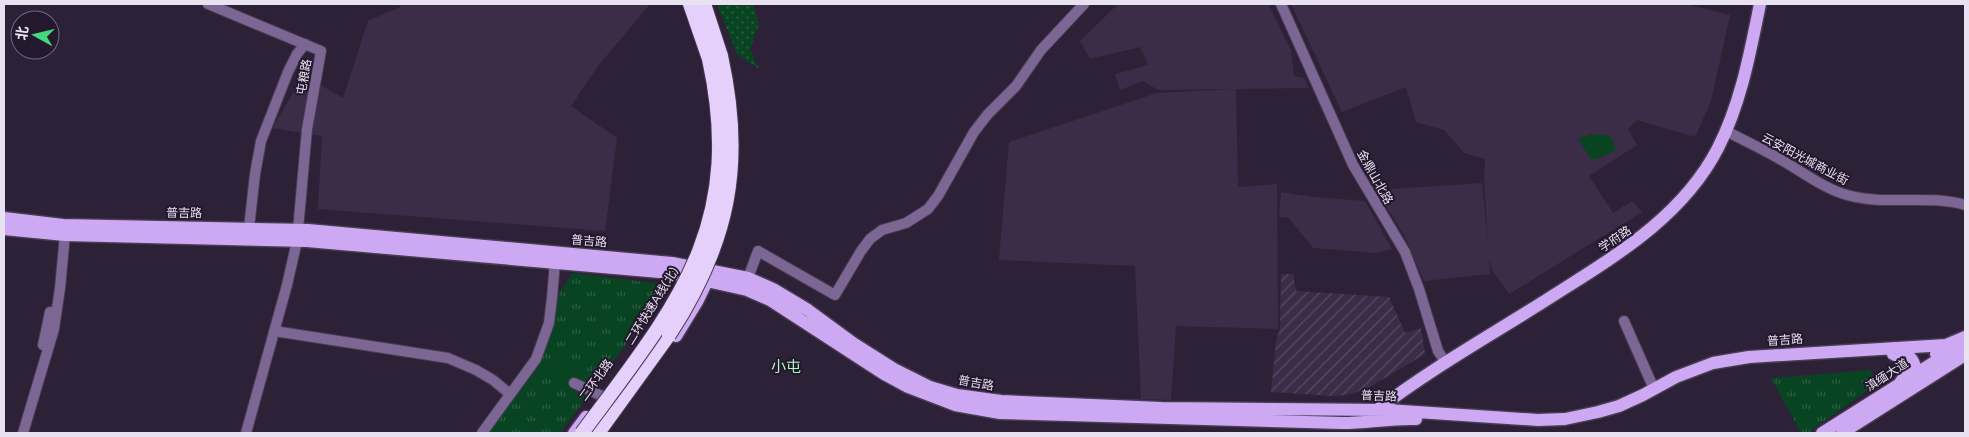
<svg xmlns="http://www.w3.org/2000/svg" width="1969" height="437" font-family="Figtree,'Noto Sans SC',sans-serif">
<defs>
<pattern id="industrial-furrows" width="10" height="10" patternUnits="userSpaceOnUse" patternTransform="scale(1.25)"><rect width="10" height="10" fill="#3b2d48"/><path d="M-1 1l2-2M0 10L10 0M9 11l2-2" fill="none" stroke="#574b63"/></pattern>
<pattern id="grass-dots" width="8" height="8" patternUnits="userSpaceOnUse" patternTransform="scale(1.25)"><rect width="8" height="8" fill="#084421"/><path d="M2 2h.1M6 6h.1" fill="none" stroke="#2c5f42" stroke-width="1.8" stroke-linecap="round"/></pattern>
<pattern id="park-tufts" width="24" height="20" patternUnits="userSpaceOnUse" patternTransform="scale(1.25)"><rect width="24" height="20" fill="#084421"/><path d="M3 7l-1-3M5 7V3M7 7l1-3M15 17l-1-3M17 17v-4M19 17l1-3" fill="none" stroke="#2c5f42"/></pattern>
</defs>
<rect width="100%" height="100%" fill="#2d2138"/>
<path fill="#3b2d48" d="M401,4h249l-52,62 -27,40 46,32 -12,93 -287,-22 4,-73 -50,-8 32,-53 39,23 25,-77 32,-14z
M1118,4h150l23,46 3,26 10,2 5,10 -151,2 -15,-9 -23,9 -5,-16 33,-9 -8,-18 -50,12 -10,-18z
M1291,4h394l45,11 -19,86 -16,36 -58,-17 -9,9 9,16 -48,31 24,37 19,-12 10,11 -133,82 -17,-24 -3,-13 1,17 -66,7 -20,-46 -28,-45 106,-7 6,62 -4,-66 1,-20 -21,-6 -20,-23 -28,-8 -10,-35 -64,25z
M1236,89l2,98 39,-3 1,145 -102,-3 -5,74 -30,-1 -6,-133 -136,-6 10,-118 148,-49z
M1281,192l32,5 52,4 27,48 -15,4 -64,-5 -24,-30 -10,-1z"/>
<path fill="url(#industrial-furrows)" d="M1281,274h12l3,17 93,6 16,36 16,-5 4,26 -57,34 -21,7 -13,1 -63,-4 5,-50 4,-14z"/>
<path fill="url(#grass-dots)" d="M717,4h36l6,20 -9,25 9,20 -22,-15z"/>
<path fill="url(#park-tufts)" d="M573,273l97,12 -110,148h-73l47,-61 16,-34 9,-45z
M1871,370l2,16 -65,47h-7l-30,-55z"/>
<path fill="#084421" d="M1592,134l18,2 6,14 -19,9h-6l-13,-20z
M561,359l18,9 -10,20 -18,-9z"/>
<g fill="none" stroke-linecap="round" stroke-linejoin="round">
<defs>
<path id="minor" d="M208,4l113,47 -14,78 -10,112 -10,44 -41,148
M1281,4l72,161 52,87 14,37 19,62 8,12
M1726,131c19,10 39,19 57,30 21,12 42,28 64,34 39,11 80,-1 118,10
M249,228l6,-54 6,-33 27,-69 9,-18 8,-10
M748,278l10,-27 77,44 26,-44 9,-12 12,-9 24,-7 22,-14 10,-13 36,-64 14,-18 28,-28 25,-36 43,-46
M1624,321l30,68
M274,331l174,27 28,12 17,10 17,14
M43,345l7,-33
M574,383l28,13
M23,433l31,-104 6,-41 5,-53
M482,433l54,-74 13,-36 3,-25 3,-36"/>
<path id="major" d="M4,218l59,7 245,5 364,33 76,15 25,11 35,21 45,33 41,26 36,18 27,8 44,6 160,7 226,2 151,10 27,-1 33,-7 21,-6 24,-11 33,-18 37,-14 36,-6 197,-12 19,-8
M4,229l61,6 242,6 364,32 76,17 23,10 114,74 24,13 47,18 45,8 342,10c25,0 49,-5 74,-4
M676,336l22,-36 13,-27
M1895,348c15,4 23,16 20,31
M1893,354c13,5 16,18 7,29
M1936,354l29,-4
M1377,410c56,-43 118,-77 177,-115 63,-40 129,-79 164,-147 23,-45 32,-95 42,-144
M574,433l12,-16
M1822,433l125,-79
M1842,433l123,-78"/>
<path id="highway" d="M690,4l19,55
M704,4l17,52
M598,433l71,-98"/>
</defs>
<use href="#minor" stroke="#473c52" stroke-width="12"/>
<use href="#major" stroke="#473c52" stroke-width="15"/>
<use href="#highway" stroke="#473c52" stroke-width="16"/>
<use href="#minor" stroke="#7c6693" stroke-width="10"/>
<use href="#major" stroke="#cea9f3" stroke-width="12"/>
<use href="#highway" stroke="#e5cffb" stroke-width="14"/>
<defs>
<path id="highway-bridge" d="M669,335c60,-92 76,-171 52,-279
M582,433c94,-127 164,-205 127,-374"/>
</defs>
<use href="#highway-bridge" stroke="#473c52" stroke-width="16" stroke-linecap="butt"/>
<use href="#highway-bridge" stroke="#e5cffb" stroke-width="14"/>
</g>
<g text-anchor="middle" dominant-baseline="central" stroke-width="4" stroke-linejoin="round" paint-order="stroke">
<g font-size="12" fill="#e8e1f0" stroke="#23182d">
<text transform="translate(304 77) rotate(-80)">屯粮路</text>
<text transform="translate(1805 159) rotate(28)">云安阳光城商业街</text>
<text transform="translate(1375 177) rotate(61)">金鼎山北路</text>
<text transform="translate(184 213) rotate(1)">普吉路</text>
<text transform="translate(1615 239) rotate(-34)">学府路</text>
<text transform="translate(589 241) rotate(5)">普吉路</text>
<text transform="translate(652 306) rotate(-58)">二环快速A线(北)</text>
<text transform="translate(1785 340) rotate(-4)">普吉路</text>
<text transform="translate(1887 375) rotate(-33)">滇缅大道</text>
<text transform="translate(596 380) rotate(-54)">二环北路</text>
<text transform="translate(976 383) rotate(10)">普吉路</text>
<text transform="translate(1379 396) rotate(2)">普吉路</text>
</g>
<g font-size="15" fill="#b0f6c1" stroke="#23182d">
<text x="786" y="367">小屯</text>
</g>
</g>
<rect width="1969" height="437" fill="none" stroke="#e8e1f0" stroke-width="10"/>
<g transform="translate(35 35) rotate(278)"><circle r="24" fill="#23182d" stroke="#72687b"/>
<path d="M0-4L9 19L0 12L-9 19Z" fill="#44d77b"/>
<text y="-8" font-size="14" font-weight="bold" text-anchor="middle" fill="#e8e1f0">北</text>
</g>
</svg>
